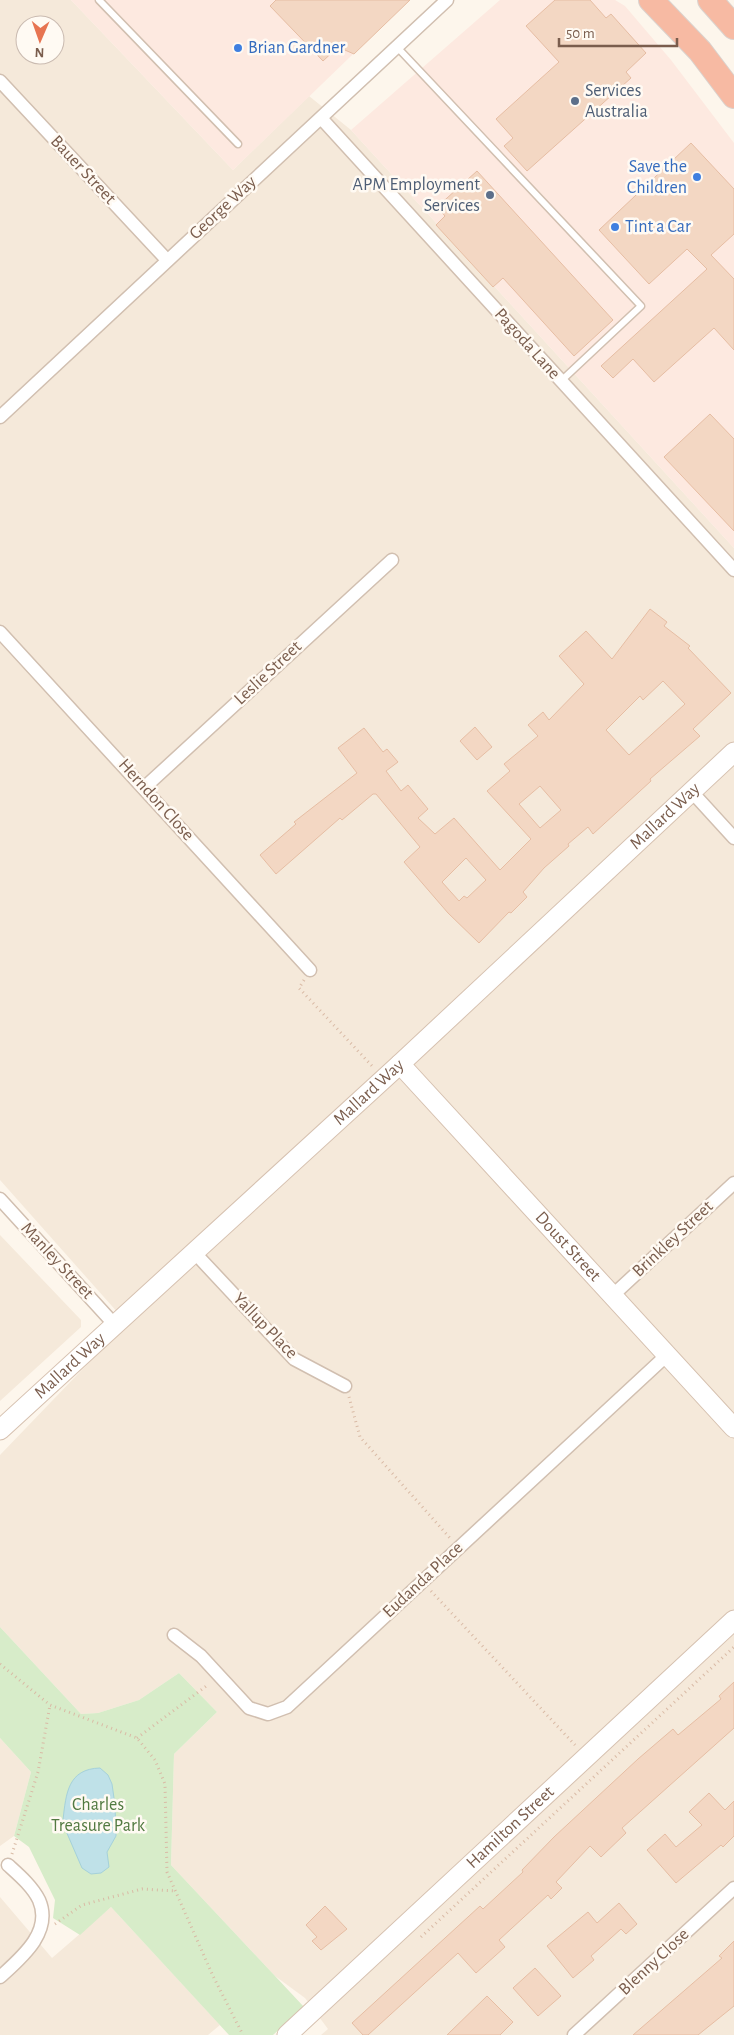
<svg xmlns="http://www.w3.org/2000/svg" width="734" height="2035" font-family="'Alegreya Sans',sans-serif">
<rect width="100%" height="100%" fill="#fdf6ec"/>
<path fill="#f5e9da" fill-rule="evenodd" d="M0,0h71l162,170 76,-74 42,34 383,418v1487h-413l7,-6 -23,-31 -30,-22 -104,-111 3,-111 43,-42 -38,-39 -40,27 -41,13 -17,1 -81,-87v-172l127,-132 -127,-143zM25,25h30v30h-30z
M0,1235l81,85v7l-81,74z
M0,1738l31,34 -17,64 -14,10z
M0,1897l52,61 59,-51 109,118 -12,10h-208z"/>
<path fill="#fde9e0" d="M71,0h338l-176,170z
M500,0h115l10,6 46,54 63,83v405l-383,-418z"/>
<path fill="#d7ecc9" d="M0,1627l81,87 17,-1 41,-13 40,-27 38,39 -43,42 -3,111 133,142 -31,28h-44l-118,-128 -31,28 -27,-17 2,-18 -26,-53 -15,-11 17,-64 -31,-34z"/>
<path fill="#bfe1e8" stroke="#a5d1da" d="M100,1768l8,7 4,9 3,21 1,31 -9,16 2,15 -8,6 -10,1 -9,-6 -16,-37 -8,-4 -1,-5 6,-2c3,-27 5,-51 37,-52z"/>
<path fill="#f3d7c3" stroke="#e6bda3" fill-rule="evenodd" d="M276,0h134l-56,54 -16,-7 -15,14 -53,-55z
M555,0h35l16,18 5,-4 35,39 -20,19 5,6 -104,93 -23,-25 9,-8 -17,-19 63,-57 -33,-36z
M691,143l43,46v45l-23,21 23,24v71l-20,-22 -60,54 -21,-23 -20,19 -12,-12 106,-97 -20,-20 -38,35 -50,-54z
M477,171l136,149 -39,36 -71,-78 -10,9 -57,-62 9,-9 -8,-9z
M710,414l24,25v92l-70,-74z
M650,609l17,13 -3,4 26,20 -2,2 43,45 -38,36 7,7 -50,43 1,2 -58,53 -5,-7 -20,17 1,2 -25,22 -21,24 4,5 -16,16 -2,-1 -30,31 -31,-30 -44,-51 16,-15 -44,-53h-3l-31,26 -2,-2 -64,56 -16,-19 36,-31 -2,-2 63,-49 -19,-25 26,-20 19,24 4,-3 11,13 -12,9 15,20 7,-6 20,24 -10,9 17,16 19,-16 46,52 31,-31 -44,-48 23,-20 -6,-7 34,-28 -10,-11 15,-13 6,8 35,-36 -25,-28 27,-25 26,28zM663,681l22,23 -56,51 -23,-25 34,-34 3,4zM540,786l21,24 -21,18 -21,-24zM466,858l20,22 -19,18 -3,-2 -5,5 -17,-19z
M475,727l17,20 -15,13 -17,-19z
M734,1682v46l-112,100 4,5 -25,24 -11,-11 -34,36 6,6 -11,11 -3,-4 -49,45 6,7 -29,26 -18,-20 -90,82h-5l-11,-12 128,-117 3,3 40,-37 -1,-2 32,-33 84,-78 35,-30 5,6 43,-36 -2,-3z
M709,1793l16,17 9,-9v35l-11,11 -2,-2 -45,38 -29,-33 18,-16 11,13 26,-22 -13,-13z
M619,1903l18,21 -11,10 -5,-5 -30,27 3,4 -21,18 -26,-32 41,-34 9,11z
M325,1906l22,23 -26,21 -9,-9 5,-4 -11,-12z
M734,1941v65l-36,29h-65l89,-77 -3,-2z
M535,1968l26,28 -23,20 -25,-28z
M487,1996l26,26 -13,13h-53z"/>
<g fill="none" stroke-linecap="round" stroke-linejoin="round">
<defs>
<path id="lane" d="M99,0l139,144
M397,47l244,259 -80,75"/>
<path id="street" d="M0,81l167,179
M321,118l413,452
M0,417l447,-417
M0,632l310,338
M145,787l247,-227
M692,792l42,46
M0,1199l114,125
M194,1252l100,107 51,27
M612,1296l122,-113
M174,1635l27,21 48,52 19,6 19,-7 380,-352
M0,1977c21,-19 53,-45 39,-77 -7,-14 -20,-25 -31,-35
M574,2035l160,-147"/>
<g id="secondary">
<path id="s1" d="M400,1064l334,364"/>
<path id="s2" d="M0,1430l400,-366 334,-312"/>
<path id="s3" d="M287,2035l447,-415"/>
</g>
<path id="highway" d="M651,0l49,51 34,45
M710,0l24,27"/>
</defs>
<use href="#lane" stroke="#d1bfb0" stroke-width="9"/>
<use href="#street" stroke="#d1bfb0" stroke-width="15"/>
<use href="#secondary" stroke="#d6c1b0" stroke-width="21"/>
<use href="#highway" stroke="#dad2cd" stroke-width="26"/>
<path stroke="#d9baa5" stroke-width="3" stroke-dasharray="1 4" stroke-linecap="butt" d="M304,980l-5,8 74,79
M349,1397l11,40 90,101
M431,1591l144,154
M0,1664l50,41 87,33 18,22 10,24 2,88 46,104 30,59
M137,1738l72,-54
M12,1854l26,-82 12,-67
M55,1924l27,-19 60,-16 34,2
M421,1937l313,-290"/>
<use href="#lane" stroke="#fff" stroke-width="6"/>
<use href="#street" stroke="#fff" stroke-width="12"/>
<use href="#secondary" stroke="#fff" stroke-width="19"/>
<use href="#highway" stroke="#f7baa3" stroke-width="24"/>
</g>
<g fill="#3f7fe0" stroke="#fffaf3" stroke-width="2">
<circle cx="238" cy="48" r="5"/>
<circle cx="697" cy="177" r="5"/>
<circle cx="615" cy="227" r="5"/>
</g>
<g fill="#5c6f8a" stroke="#fffaf3" stroke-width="2">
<circle cx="575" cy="101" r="5"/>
<circle cx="490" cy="195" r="5"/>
</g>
<g text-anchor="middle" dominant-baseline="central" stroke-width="5" stroke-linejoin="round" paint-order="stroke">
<g font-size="18" fill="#366cbe" stroke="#fffaf3" text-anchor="start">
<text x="248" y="48">Brian Gardner</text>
<text x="687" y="167" text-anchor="end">Save the<tspan x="687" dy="21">Children</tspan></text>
<text x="625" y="227">Tint a Car</text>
</g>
<g font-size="18" fill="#4e5e75" stroke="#fffaf3" text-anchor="start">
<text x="585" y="91">Services<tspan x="585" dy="21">Australia</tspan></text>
<text x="480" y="185" text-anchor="end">APM Employment<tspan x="480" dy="21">Services</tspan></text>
</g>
<g font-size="18" fill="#7a5d4d" stroke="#fffaf3">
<text transform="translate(83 170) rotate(47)">Bauer Street</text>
<text transform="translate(223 208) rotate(-43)">George Way</text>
<text transform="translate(527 344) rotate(48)">Pagoda Lane</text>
<text transform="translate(268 673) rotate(-43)">Leslie Street</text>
<text transform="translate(156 800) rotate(48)">Herndon Close</text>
<text stroke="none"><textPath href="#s2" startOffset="905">Mallard Way</textPath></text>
<text stroke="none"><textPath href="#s2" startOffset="500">Mallard Way</textPath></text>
<text transform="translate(673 1239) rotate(-43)">Brinkley Street</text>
<text stroke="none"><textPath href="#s1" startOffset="248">Doust Street</textPath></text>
<text transform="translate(57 1261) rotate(47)">Manley Street</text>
<text transform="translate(265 1326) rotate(46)">Yallup Place</text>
<text stroke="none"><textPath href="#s2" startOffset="95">Mallard Way</textPath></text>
<text transform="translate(423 1580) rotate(-43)">Eudanda Place</text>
<text stroke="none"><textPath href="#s3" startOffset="305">Hamilton Street</textPath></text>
<text transform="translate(654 1962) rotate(-43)">Blenny Close</text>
</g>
<g font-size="18" fill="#527a41" stroke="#fffaf3">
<text x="98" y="1805">Charles<tspan x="98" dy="21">Treasure Park</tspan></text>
</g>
</g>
<g transform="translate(40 40) rotate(182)"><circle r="24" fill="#fffaf3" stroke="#cabbb1"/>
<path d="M0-4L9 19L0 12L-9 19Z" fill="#e77451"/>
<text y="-8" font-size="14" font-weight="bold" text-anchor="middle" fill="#7a5d4d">N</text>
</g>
<path d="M559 38v8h118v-8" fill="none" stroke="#7a5d4d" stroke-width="2.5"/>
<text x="566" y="38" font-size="15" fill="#7a5d4d" stroke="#fffaf3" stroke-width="4" paint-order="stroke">50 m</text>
</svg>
